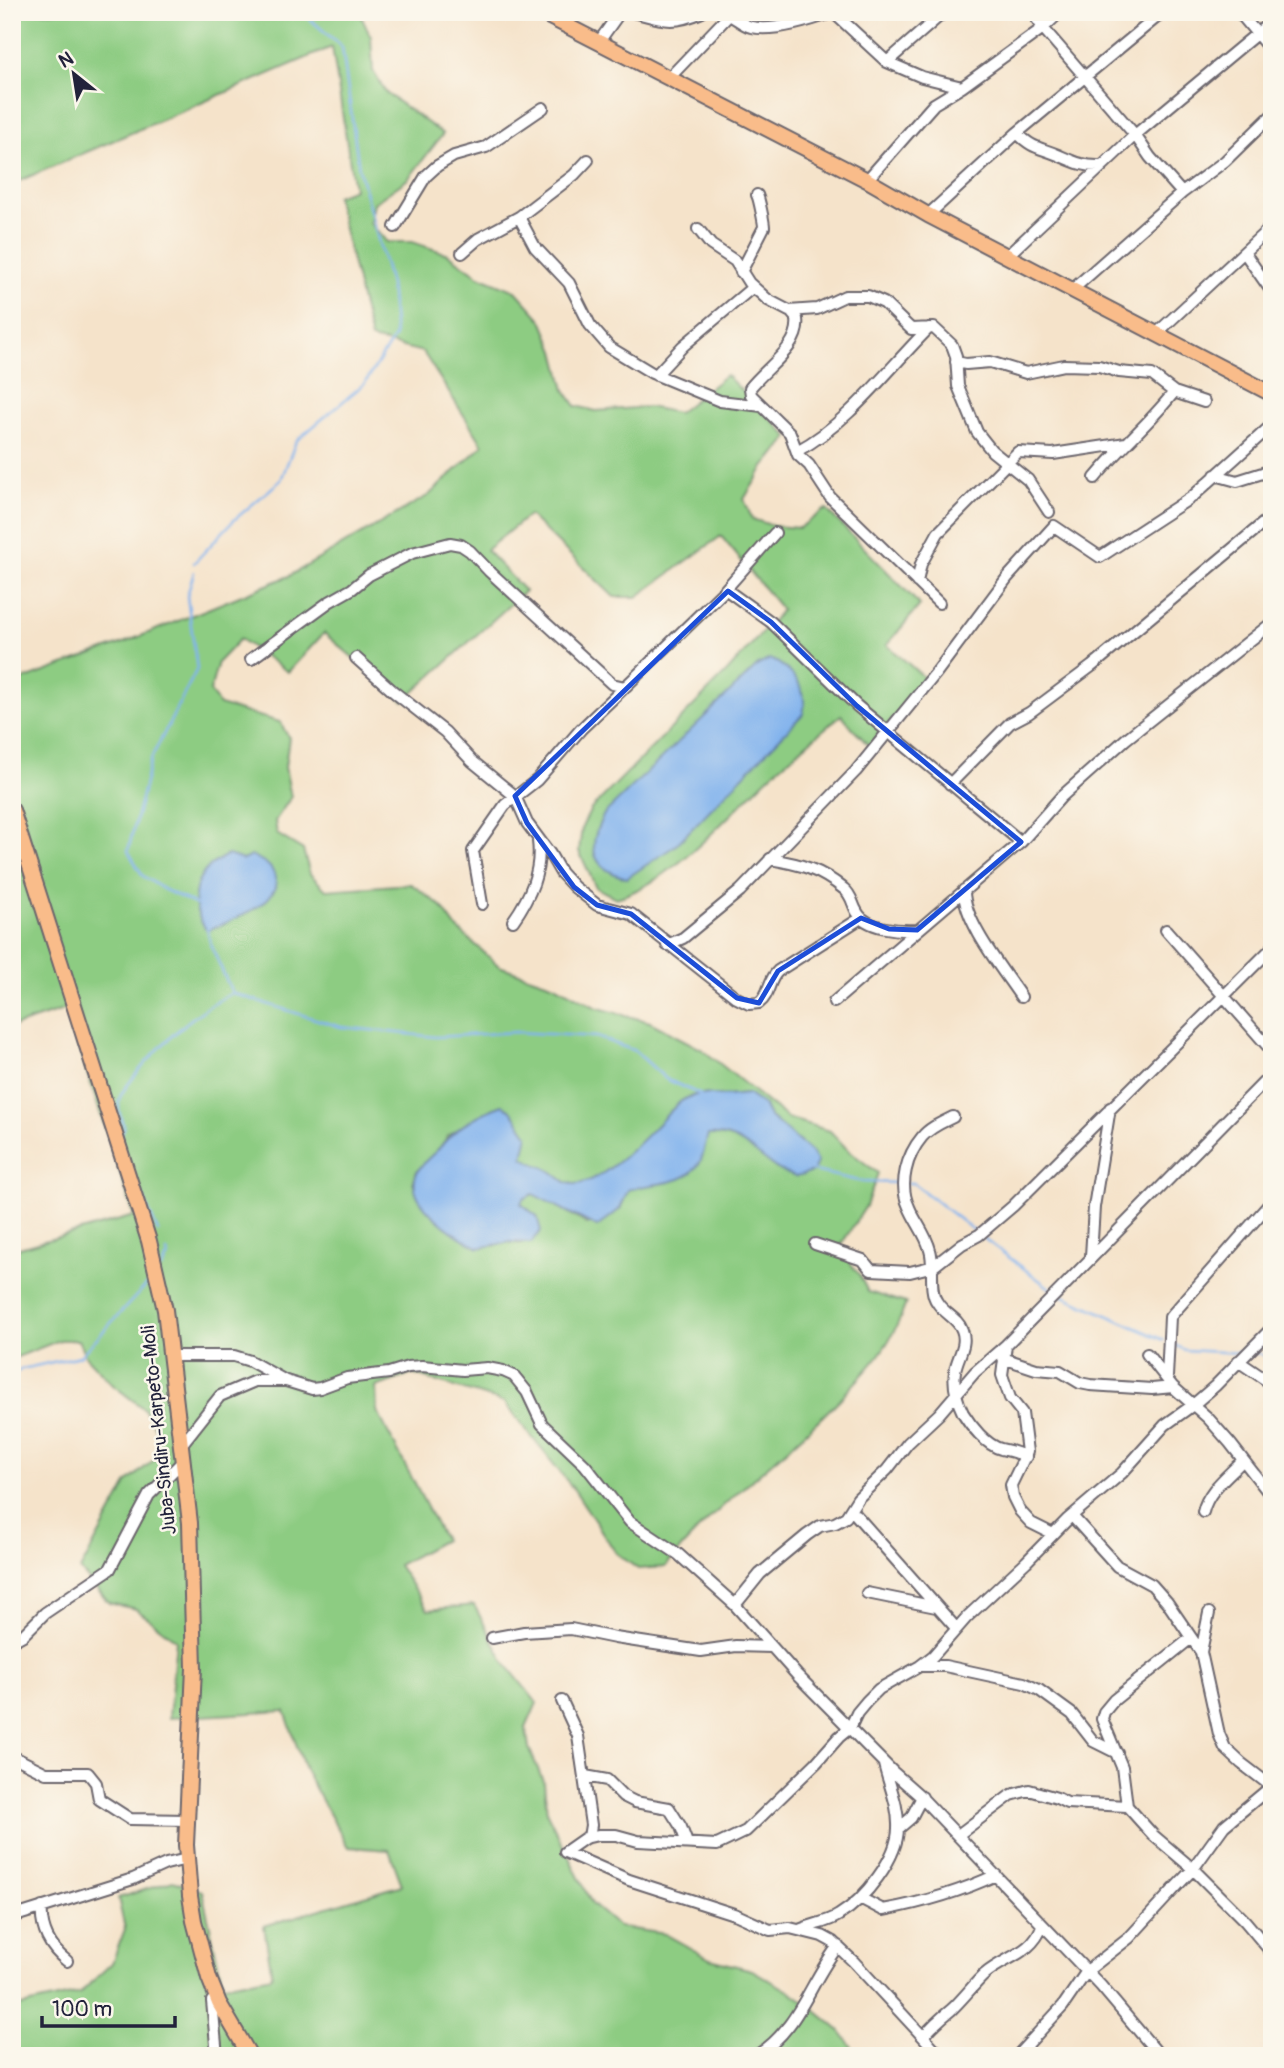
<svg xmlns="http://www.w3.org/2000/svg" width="1284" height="2068" font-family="Pangolin,sans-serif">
<rect width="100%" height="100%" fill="#fbf7ec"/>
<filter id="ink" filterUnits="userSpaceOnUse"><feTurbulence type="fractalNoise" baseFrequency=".0143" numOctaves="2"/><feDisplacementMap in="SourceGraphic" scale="14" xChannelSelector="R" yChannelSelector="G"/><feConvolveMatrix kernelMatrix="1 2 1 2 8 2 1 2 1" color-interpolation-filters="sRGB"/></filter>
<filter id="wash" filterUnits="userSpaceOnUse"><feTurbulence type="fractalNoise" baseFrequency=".00686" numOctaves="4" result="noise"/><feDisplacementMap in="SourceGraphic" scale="28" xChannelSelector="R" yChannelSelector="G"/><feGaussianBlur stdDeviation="1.57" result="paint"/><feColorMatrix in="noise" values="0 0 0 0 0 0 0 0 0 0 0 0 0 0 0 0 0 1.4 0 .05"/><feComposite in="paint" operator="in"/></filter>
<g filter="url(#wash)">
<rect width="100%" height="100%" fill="#f5e3ca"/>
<path fill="#8dcc82" stroke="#58775e" stroke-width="2" fill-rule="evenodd" d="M12,12h347l12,25 2,34 13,22 57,41 -35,45 -34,24 -4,20 17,19h25l36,12 31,22 37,15 26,29 13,31 10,39 11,16 20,5 52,-4 30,6 48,-38 63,62 -25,30 -20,32 8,20 22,7 25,2 27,-19 94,96 -33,40 40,35 -58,66 -28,-31c-22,19 -45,37 -66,56 -46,42 -99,110 -159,127l-20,-10 -17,-37 3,-24 9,-18 137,-138 54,-61 -61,-74 -84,61h-23l-85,-82 -43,35 39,41 -121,110 -80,-68 -36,39 -48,-33 -22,23 -8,29 9,14 61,17 9,16 -4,29 6,30 -16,24 2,13 26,16 7,24 16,16 85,-6 30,22 15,21 43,39 56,19 40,22 55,15 53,28 84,68 43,13 19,20 29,22 -12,33 -27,42 21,28 8,16 38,11c-15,44 -35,63 -66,96 -56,58 -125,106 -175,168l-27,2 -22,-16 -41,-62 -71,-89 -92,-28 -36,13 1,24 67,129 -46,25 30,45 46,-5 31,58 32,40 -11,25 3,20 15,35 3,30 45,91 27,23 46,7 45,25 42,11 47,27 40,33 16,21 18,5h-861v-48l68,-15 32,-30 13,-34 -7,-31 55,-17 29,10 21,94 49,-9 -8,-50 138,-41 -13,-35 -41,-3 -43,-77 -20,-59 -116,7 7,-78 -40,-31 -27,-6 -29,-33 48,-88 30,-26 1,-22 -15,-25 -31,-24 -27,-28 -8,-17h-18l-48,19v-109l122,-34 -68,-207 -54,18v-343l114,-42 163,-66 140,-81 54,-50 -60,-93 -52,-13 -35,-143 18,-7 -22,-142 -320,137zM699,1094l27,2 22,-2 15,11 6,11 42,36 -34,17c-23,-18 -39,-36 -70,-34l-3,11 -42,37 -16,1 -18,6 -8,19 -33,15 -48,-29 -6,-2 -10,6 -2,5 16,12 3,15 -18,13 -13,-2 -16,4 -76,-53 -4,-11 4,-11 23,-24 8,-11 42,-26 13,-5 24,30 -5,22c12,9 19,8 29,14 8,5 13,13 23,13 32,1 83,-61 106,-82 5,-4 13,-6 19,-8z"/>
<path fill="#81b2ed" stroke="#526a94" stroke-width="2" d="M770,659c22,9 39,31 33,55l-127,131 -49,33c-39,-10 -39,-33 -23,-64l154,-149z
M228,855l15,5 8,-4c11,4 21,9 24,21 8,27 -49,45 -68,54 -22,-31 -13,-61 21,-76z
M699,1094l27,2 22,-2 15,11 6,11 42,36 6,10 -4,10 -17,5c-7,-2 -14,-5 -20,-9 -25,-16 -36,-35 -68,-33 -3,8 -4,19 -8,27 -14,25 -48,20 -72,28l-8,19 -23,18 -64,-33 -10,5 -2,5 16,12 4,15 -10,12 -22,-1 -30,6c-21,-11 -74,-44 -63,-73 4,-12 17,-19 25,-29 16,-19 38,-33 62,-41l8,5 17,25 -5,22c10,8 19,8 28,14 8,5 13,13 23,13 32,1 83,-61 106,-82 5,-4 13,-6 19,-8z"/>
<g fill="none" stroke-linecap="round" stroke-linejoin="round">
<path stroke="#81b2ed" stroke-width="2.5" d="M194,563l40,-43 47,-40 15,-39 69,-58 30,-47 -5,-52 -31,-115 -17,-122 -40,-35
M194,572l-7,24 10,73 -46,90 -23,92 15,25 20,13 34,16
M207,928l4,17 21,48
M121,1135l3,-8c-3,-8 -7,-18 -5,-27 2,-9 13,-20 18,-27 28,-33 57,-61 95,-80l109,34 95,10 80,-5 81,5 38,14 31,28 35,16
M810,1170l53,12 37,1
M907,1183h6l64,50
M141,1193l17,39
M982,1237l73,55
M161,1268l7,-12 -1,-4
M1061,1295l103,45
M1173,1344l12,6 57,3
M1255,1353l17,5
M12,1375l10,-6 58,-13 73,-78"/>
</g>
</g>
<g filter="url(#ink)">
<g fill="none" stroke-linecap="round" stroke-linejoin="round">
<defs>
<path id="minor" d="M633,12c30,8 40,13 69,0
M721,12c12,2 19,12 30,15 22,5 61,-7 83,-15
M833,12l54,50 35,15 40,10
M1032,12l11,16 92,107 15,22 32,36
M1239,12l33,40
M598,43l22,-31
M887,62l57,-50
M669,78l63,-66
M1017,133c16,16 22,14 41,22 16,7 26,12 44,11
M867,180l67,-76 28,-17 81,-59 17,-16
M928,215l89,-82 146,-121
M519,217l16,30 34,36 21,42 19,22 43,26 68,28 42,5
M395,227l31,-51 11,-10 17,-10 32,-9 57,-39
M698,229l13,16 24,16 14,22 19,17 23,12 6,7c4,28 -32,49 -47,69l1,7 39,38 8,22 11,10 21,32 109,106
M1244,252l28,40
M462,253l16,-14 41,-22 55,-42 14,-15
M1007,256l128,-121 137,-114
M741,272l23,-45c0,-4 -5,-29 -7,-32
M1072,290l110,-97 43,-32 47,-46
M789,311l28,-2 28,-13h23l16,7 27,26 23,-1 18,17 4,11 2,30 19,46 15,19 36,29 21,32
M1156,334l116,-108
M1272,335v12
M956,362l10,2 24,-2 36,11 38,-8 35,1 20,6 33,3 22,17 30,10
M656,375l27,-29 70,-59
M797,451c51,-27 91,-82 132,-123
M1215,475l22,6 35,-11
M1095,478c25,-31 55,-55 79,-86
M917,582l4,-18 17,-31 80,-81 35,2 73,-11
M724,591l51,-58
M356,658l38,34 51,40 27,29 43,35 12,27 23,31 11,19 13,14 23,18 34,9 106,84 12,6 10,-1c11,-8 9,-23 19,-32l83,-53
M251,659l78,-57 23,-13 17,-14 43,-22 38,-10 11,2 9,6 19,20 123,113 13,3 99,-96h4l43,31 86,84 164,136
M950,784l60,-61 19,-10 63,-47 180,-150
M770,859c30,5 50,10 74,30 8,6 8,15 13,23 9,17 44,19 60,18
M964,890c-1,31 39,80 57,107
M482,904l-9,-53 32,-46 32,-25 44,-51 44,-42
M513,921c17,-24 29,-50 25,-80
M1166,930l106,121
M667,945l16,-7 57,-47 116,-120 80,-98 71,-95 47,-52 46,31 92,-60 80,-72
M834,1002l187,-160 40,-45 65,-58 146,-116
M953,1117c-10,5 -23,10 -31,20 -15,18 -24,47 -13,70 6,15 17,27 21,43 5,15 -2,40 7,52 6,11 21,16 25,28 6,15 -5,27 -7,41 -2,14 2,30 8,42 8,13 23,32 38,36 10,2 16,3 25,8
M815,1244l48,16 8,10 39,2 24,-6 28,-22 17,-9 34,-29 259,-258
M1091,1256l3,-49 16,-99
M1006,1345l-4,30 8,23 12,15 5,39 -16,33 2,12 7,14 11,12 22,11
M1147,1354l26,33 35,31 22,25 42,54
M171,1356h63l16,5 34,19
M1003,1358l33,11 24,2 20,12 10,2 62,4 21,-2
M1238,1361l34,23
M1167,1377l3,-60 102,-116
M182,1444l38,-48 35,-15h31l26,8 8,-1 27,-10 42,-5 19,-6 14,-1 41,4 24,-2 16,3 11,5 13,16 15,32 43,41 45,57 48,32 57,51 62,70 96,97 25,22 183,192 59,70
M1203,1512c5,-22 25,-36 40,-52
M856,1515l100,113
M1072,1516l45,50 35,19 15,17 34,50 18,82 6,14 16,15 30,23
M867,1593l69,14
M735,1605l25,-31 47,-39 13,-9 15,-3 11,-6 12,-19 29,-28 21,-27 31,-29 36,-42 31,-27 266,-271
M492,1638l32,-6 47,-3 44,9 86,13 35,-5 35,1
M1191,1638l-77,62 -10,12 -2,7 20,48 5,39 26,29 40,34 52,52 27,32
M12,1641l11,-6 22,-22 65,-44 39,-74 34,-34
M1201,1652l8,-39
M920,1666h25l79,17 15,7 33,24 21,27 24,12
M562,1701l16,35 13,89 -2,12
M12,1756l34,17h42l8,10 3,16 31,20 57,1
M585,1776l22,4 16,16 12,6 34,6 12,19 6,16
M898,1829l13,-11 11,-21
M958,1835l53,-40 18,-5 28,8 10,5 60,3
M860,1898l23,12c38,-7 77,-18 113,-35
M42,1907c-2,22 8,41 25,54
M12,1917l121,-38 33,-15 21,-5
M799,1930c13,-6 28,-7 40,-15 25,-15 59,-57 59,-87 1,-22 -9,-43 -14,-64
M212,2001l5,55
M924,2036c8,-10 17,-18 27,-26 12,-11 22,-25 34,-36 20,-17 47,-20 57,-48
M756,2056c44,-28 52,-71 82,-110
M941,2056l-88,-95 -20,-19 -11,-6 -32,-8 -20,2 -33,-15 -108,-35 -64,-28 20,-14 13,-3h18l22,6 79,4 29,-14 70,-68 23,-26 11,-9 7,-15 10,-12 12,-12 41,-23 13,-10 34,-39 59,-55 42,-43 54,-46 43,-48 28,-20 22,-19 57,-58
M1017,2056l46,-50 24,-35 42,-33 45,-49 19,-20 31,-43 48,-40"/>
<path id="major" d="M540,12l327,168 61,35 344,179
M12,810l137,431 16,69 25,213 4,145 -8,177 4,51 4,25 15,57 10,25 31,53"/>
</defs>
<use href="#minor" stroke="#6c666d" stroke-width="14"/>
<use href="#major" stroke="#6c666d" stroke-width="18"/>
<use href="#minor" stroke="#fff" stroke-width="10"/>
<use href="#major" stroke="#f9bc8a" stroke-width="14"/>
</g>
</g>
<path fill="none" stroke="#1d4ed8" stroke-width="5" stroke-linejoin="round" d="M728,591l43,31 86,84 164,136 -104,88 -28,-1 -28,-11 -83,53 -19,32 -22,-5 -106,-84 -34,-9 -23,-18 -47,-64 -12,-27z"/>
<g text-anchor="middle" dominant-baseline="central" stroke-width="5" stroke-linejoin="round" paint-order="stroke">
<g font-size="19" fill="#22223b" stroke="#fbf7ec">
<text transform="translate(159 1430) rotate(-96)">Juba-Sindiru-Karpeto-Moli</text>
</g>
</g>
<rect width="1284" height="2068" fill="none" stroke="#fbf7ec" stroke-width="42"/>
<g transform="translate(74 74) rotate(330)" stroke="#fbf7ec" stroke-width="5" paint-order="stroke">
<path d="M0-5L12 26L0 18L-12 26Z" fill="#22223b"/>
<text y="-10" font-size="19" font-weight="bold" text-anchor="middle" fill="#22223b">N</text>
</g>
<path d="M42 2016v10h133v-10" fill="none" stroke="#22223b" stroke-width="3.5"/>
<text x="52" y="2016" font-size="21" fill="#22223b" stroke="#fbf7ec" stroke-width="5" paint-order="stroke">100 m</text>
</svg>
